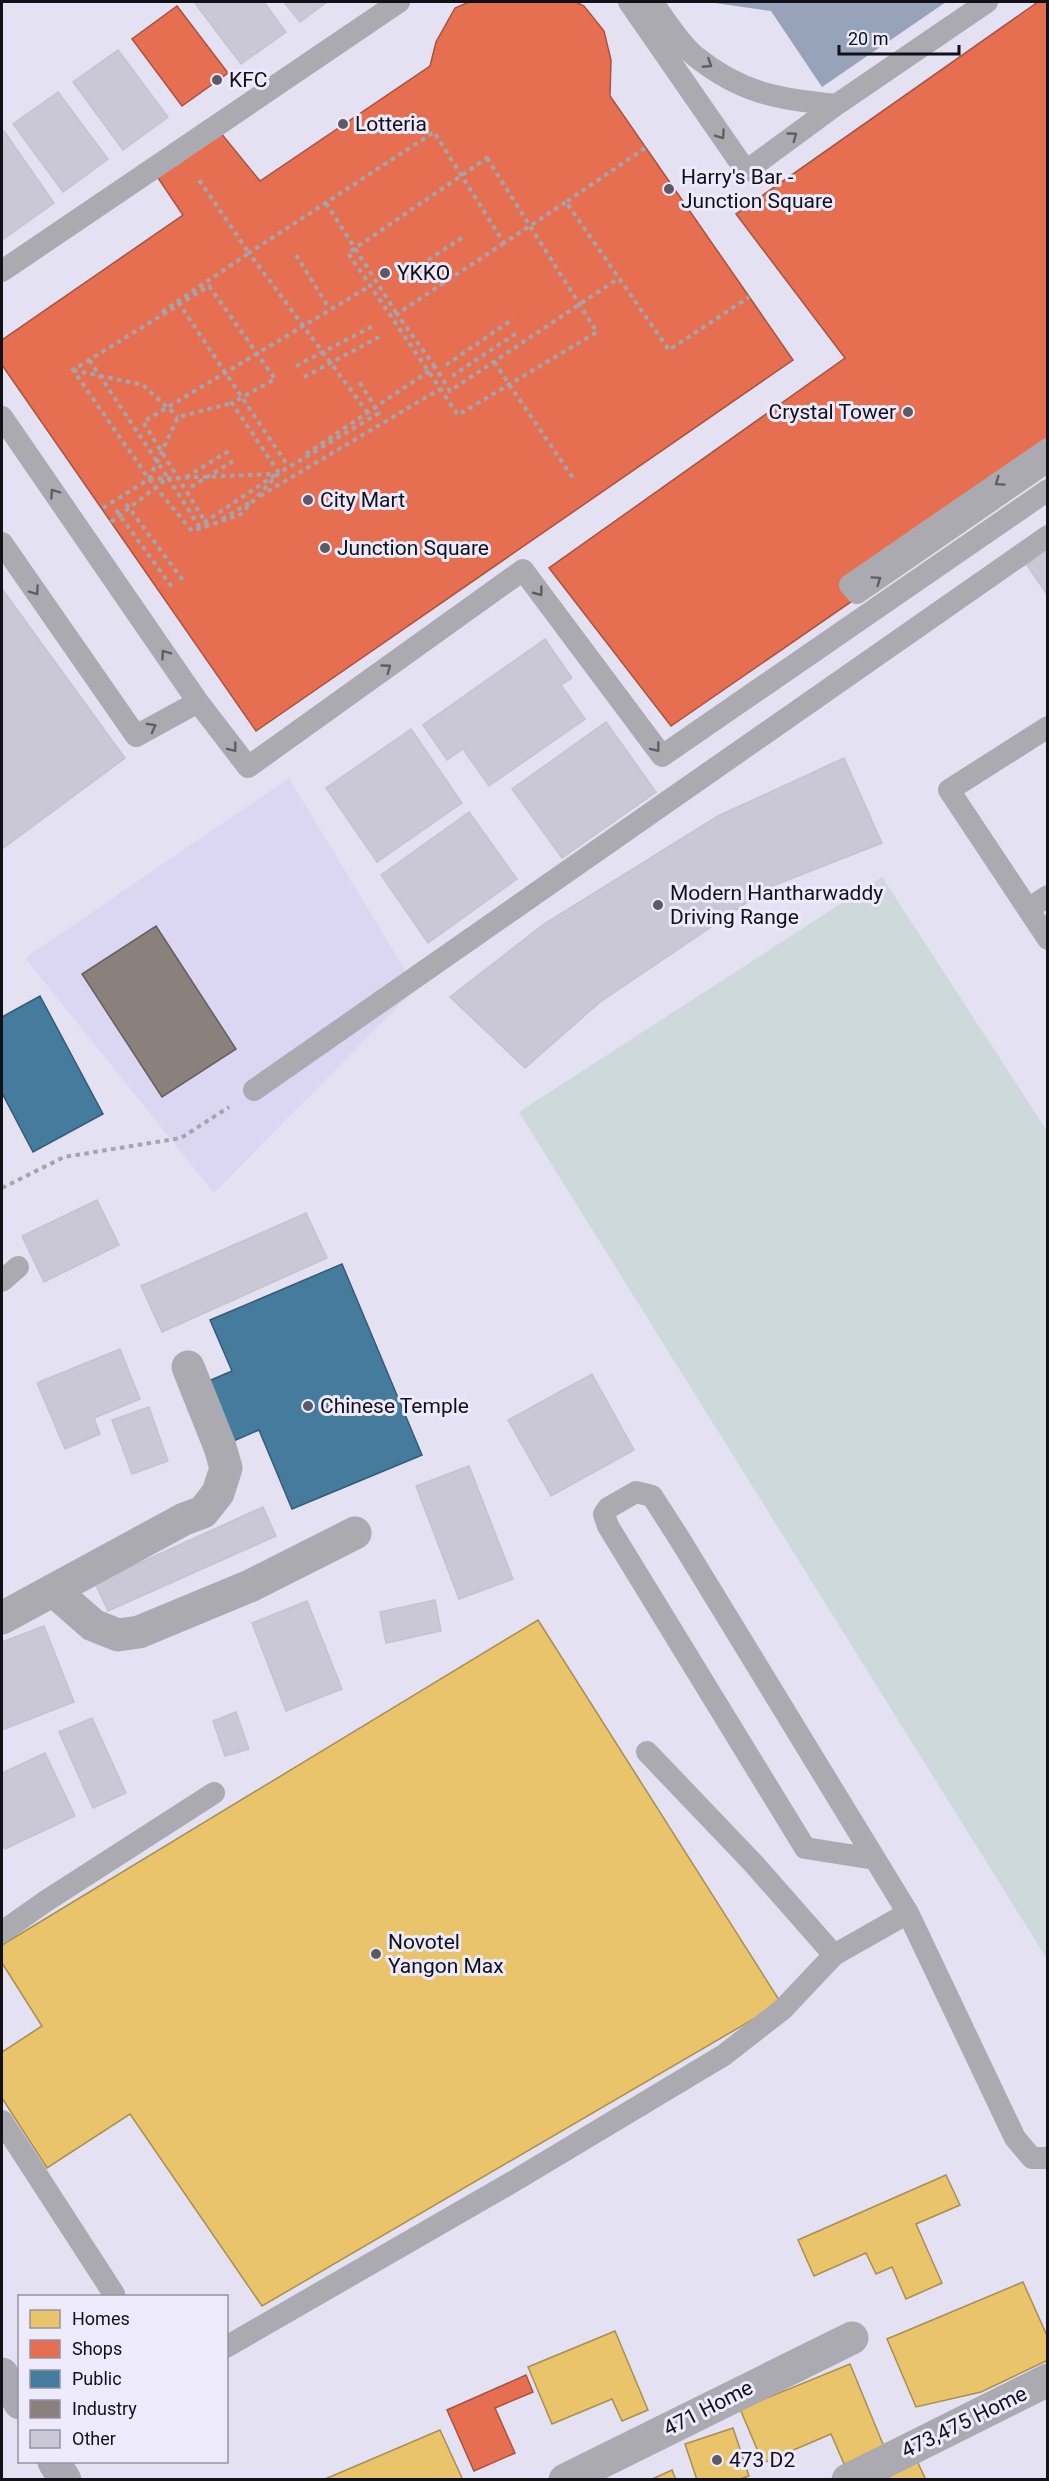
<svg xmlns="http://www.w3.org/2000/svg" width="1049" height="2481" font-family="Roboto,sans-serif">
<rect width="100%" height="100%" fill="#e4e1f2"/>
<path fill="#dbd7f2" d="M289,778l127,210 -202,205 -189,-235z"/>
<path fill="#cdd9da" d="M882,877l165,254v828l-528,-847z"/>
<path fill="#96a3b9" d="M708,2h238l-124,85 -51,-76z"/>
<path fill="#e9c46a" stroke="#a88e52" stroke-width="1.5" d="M538,1620l243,383 -519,303 -132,-192 -83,54 -45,-70v-46l40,-26 -40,-63v-18z
M946,2175l14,30 -44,19 26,59 -36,16 -14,-32 -16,7 -10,-21 -52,23 -16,-36z
M1023,2282l25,56v22l-67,32 -65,15 -29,-68z
M615,2331l33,79 -26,11 -10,-22 -60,25 -24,-57z
M850,2364l35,85 -40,17 -14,-32 -68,29 -23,-54z
M733,2428l16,48 -12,4h-40l-12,-36z
M440,2430l23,50h-138v-1z
M917,2461l9,19h-46z
M672,2470l4,10h-26z"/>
<path fill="#e76f51" stroke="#a75340" stroke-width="1.5" d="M469,2h107l8,4 20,25 7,29 -1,36 183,264 -537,371 -254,-366v-25l181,-125 -27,-40 64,-43 40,49 170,-115 6,-24 19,-34z
M1038,2h10v464l-377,260 -122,-158 296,-210 -109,-144z
M177,6l51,67 -46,33 -50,-67z
M526,2375l7,17 -38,16 20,45 -41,18 -27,-61z"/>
<path fill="#457b9d" stroke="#365b76" stroke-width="1.5" d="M40,996l63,118 -70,38 -31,-59v-76z
M342,1264l80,191 -130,54 -33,-79 -30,13 -25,-60 28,-12 -22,-51z"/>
<path fill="#8a817c" stroke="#665f5f" stroke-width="1.5" d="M156,926l80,123 -74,48 -80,-123z"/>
<path fill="#cac7d6" stroke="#c5c3cf" stroke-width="1.5" d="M194,2h70l22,30 -45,32z
M284,2h43l-27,20z
M118,50l50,67 -45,33 -50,-68z
M58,92l50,67 -45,33 -50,-68z
M4,131l50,72 -52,37v-107z
M1048,551v45l-21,-31z
M2,589l123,169 -123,91z
M545,639l27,39 -11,7 24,34 -96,67 -26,-37 -16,11 -24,-35z
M606,722l50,70 -94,66 -50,-69z
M411,729l51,74 -85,59 -51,-74z
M844,758l38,85 -112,44 -171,116 -74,65 -75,-71 94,-73 174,-108z
M469,812l48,67 -89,64 -47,-68z
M97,1200l22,45 -75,37 -22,-46z
M306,1213l21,45 -165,74 -21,-46z
M120,1349l20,50 -46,19 6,16 -35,15 -28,-66z
M592,1374l42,76 -83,46 -43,-76z
M149,1407l19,54 -36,13 -20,-54z
M469,1466l44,113 -54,20 -43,-113z
M263,1507l13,29 -168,75 -13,-28z
M435,1600l6,31 -55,12 -6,-31z
M307,1601l35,88 -56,22 -34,-88z
M44,1626l30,76 -72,28v-88z
M236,1712l13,37 -24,7 -12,-35z
M92,1718l34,75 -33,15 -34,-76z
M45,1753l30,63 -70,33 -3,-8v-68z"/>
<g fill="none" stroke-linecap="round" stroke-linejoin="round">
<path stroke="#a5a4ab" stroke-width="4" stroke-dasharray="4.5 4.5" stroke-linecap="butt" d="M645,148l-79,54 103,148 80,-53
M487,158l110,174 -139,83 -110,-162z
M326,203l71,111
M296,255l31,50
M398,280l65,-43
M178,302l110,164
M162,312l87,-59 -52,-76
M91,360l-1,1 78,117
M494,362l81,119
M446,365l67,-46
M296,366l77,-40
M435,367l-38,-53 107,-71
M73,370l70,15 35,32
M452,376l66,-44
M304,377l75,-40
M368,413l-119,-160 185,-121 70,111 62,-41
M306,454l129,-87 15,24 169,-113
M279,473l-39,42 -48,16 -43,-52 -76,-109 136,-84 66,93 -43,24 47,70 100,-60 -21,-33
M186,477l43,-26
M149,479l126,-5
M191,487l42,-26
M260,496l180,-107
M126,504l59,79
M103,508l46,-29 29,-62 54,-14
M116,510l58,80
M222,519l27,-16
M111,522l57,-44 31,48 76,-51
M208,526l-65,-104 227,-136
M2,1188l62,-31 117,-19 48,-31"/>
<path stroke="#acaab1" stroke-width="22" d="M629,2l117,169 90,-66 151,-103
M652,2c13,17 26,40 43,54 47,38 84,43 141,49
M2,271l397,-269
M2,417l196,285 50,65 275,-197 139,186 386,-266
M1048,449l-198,136 7,8 191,-132
M2,543l134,193 62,-34
M1048,727l-99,63 99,149
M1028,909l20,-13
M254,1090l794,-554
M2,1281l16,-14
M647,1752l106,111 81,92
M875,1859l-70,-11 -197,-322 -4,-12 4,-6 28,-16 16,4 27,42 229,375
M2,1932l44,-31 168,-108
M2,2121l112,173
M226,2347l288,-166 210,-126 59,-46 51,-54 74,-42 107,225 17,20h16"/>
<path stroke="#acaab1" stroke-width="33" d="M53,1590l40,35 25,10 21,-3 111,-46 105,-53
M2,1618l182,-99 19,-7 15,-19 8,-25 -6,-21 -32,-80
M565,2480l287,-142
M848,2480l200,-100"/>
<path stroke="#aaa8b3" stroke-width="33" d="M2,2374l18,29
M54,2462l11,18"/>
</g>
<defs><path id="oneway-chevron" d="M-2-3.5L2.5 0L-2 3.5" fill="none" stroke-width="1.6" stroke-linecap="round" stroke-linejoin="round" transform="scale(1.5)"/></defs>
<g stroke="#5f5e66">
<use href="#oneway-chevron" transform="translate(708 64) rotate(33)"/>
<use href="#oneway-chevron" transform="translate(721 135) rotate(55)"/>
<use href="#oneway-chevron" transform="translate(793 136) rotate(-36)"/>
<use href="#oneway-chevron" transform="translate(999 482) rotate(145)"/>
<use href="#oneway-chevron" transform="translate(54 493) rotate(-125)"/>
<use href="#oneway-chevron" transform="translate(877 580) rotate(-35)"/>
<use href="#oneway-chevron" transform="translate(35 591) rotate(55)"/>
<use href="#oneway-chevron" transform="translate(539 592) rotate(53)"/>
<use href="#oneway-chevron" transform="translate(165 654) rotate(-125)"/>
<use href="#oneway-chevron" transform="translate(387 668) rotate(-36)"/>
<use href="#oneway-chevron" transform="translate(152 727) rotate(-29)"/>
<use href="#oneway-chevron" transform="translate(233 748) rotate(52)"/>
<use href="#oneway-chevron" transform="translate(656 748) rotate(52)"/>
</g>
<g fill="#5c5a66" stroke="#edeafc" stroke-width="2">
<circle cx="217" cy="80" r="6"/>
<circle cx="343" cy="124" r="6"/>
<circle cx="669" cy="189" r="6"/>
<circle cx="385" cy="273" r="6"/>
<circle cx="908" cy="412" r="6"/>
<circle cx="308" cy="500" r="6"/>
<circle cx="325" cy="548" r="6"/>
<circle cx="658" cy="905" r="6"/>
<circle cx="308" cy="1406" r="6"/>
<circle cx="376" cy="1954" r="6"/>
<circle cx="717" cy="2460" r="6"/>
</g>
<g text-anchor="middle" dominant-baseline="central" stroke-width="6" stroke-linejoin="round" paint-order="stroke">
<g font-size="21" fill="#12111a" stroke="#edeafc" text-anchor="start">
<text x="229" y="80">KFC</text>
<text x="355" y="124">Lotteria</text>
<text x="681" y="177">Harry's Bar -<tspan x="681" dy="24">Junction Square</tspan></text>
<text x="397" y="273">YKKO</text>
<text x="896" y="412" text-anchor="end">Crystal Tower</text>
<text x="320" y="500">City Mart</text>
<text x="337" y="548">Junction Square</text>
<text x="670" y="893">Modern Hantharwaddy<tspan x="670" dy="24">Driving Range</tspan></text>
<text x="320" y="1406">Chinese Temple</text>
<text x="388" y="1942">Novotel<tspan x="388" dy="24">Yangon Max</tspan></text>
<text x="729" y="2460">473 D2</text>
</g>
<g font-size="21" fill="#12111a" stroke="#edeafc">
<text transform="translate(708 2408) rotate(-27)">471 Home</text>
<text transform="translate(964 2422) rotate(-26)">473,475 Home</text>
</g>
</g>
<rect width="1049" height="2481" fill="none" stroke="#12111a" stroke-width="6"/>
<rect x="18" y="2295" width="210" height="168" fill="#edeafc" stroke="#9593a2" stroke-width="1.5"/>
<rect x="30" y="2310" width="30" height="18" fill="#e9c46a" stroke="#9593a2" stroke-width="1.5"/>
<text x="72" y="2325" font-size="18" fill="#12111a">Homes</text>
<rect x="30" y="2340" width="30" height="18" fill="#e76f51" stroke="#9593a2" stroke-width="1.5"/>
<text x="72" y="2355" font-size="18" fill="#12111a">Shops</text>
<rect x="30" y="2370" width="30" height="18" fill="#457b9d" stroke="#9593a2" stroke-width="1.5"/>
<text x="72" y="2385" font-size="18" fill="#12111a">Public</text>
<rect x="30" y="2400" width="30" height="18" fill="#8a817c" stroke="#9593a2" stroke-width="1.5"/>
<text x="72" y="2415" font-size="18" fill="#12111a">Industry</text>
<rect x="30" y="2430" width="30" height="18" fill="#cac7d6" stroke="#9593a2" stroke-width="1.5"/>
<text x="72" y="2445" font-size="18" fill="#12111a">Other</text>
<path d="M839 45v9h120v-9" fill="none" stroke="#12111a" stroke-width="3"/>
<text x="848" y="45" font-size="18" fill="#12111a" stroke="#edeafc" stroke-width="4.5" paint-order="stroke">20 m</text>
</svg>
